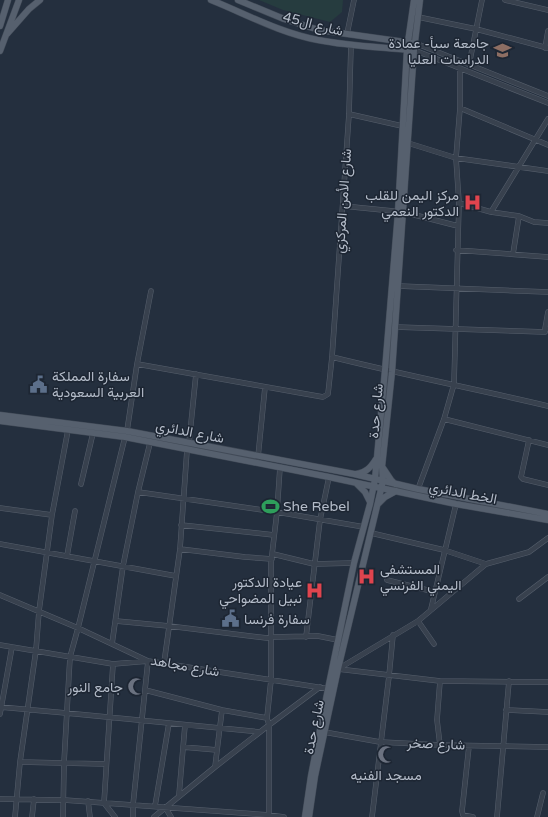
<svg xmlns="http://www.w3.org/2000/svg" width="548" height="817" font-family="'Varela Round',Vazirmatn,sans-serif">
<rect width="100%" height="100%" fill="#242f3e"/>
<path fill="#263c3f" d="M259,0h84l-1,12 -12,10 -47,-12z"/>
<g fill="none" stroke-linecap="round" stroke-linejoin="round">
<defs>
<path id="minor" d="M505,0l43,10
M418,17l58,12 72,19
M347,34l7,-34
M415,43l133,53
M545,48l3,-17
M414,50l134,53
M469,65l13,-65
M460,108l88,37
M349,114l53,12
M408,143l48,15 92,13
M459,203l32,9 28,4 15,6 14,1
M343,206l60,6 55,14
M491,212l57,-93
M456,250l92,7
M513,254l6,-38
M398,286l150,6
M395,327l150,5v-3h3
M545,329l3,-17
M332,357c72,18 144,32 216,49
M137,364l186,33 5,-3 4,-37 17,-243 2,-69
M444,419l104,26
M127,431l10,-67 14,-73
M529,440l-8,37 2,2 25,6
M189,443l7,-69
M258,457l7,-70
M81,484l12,-51
M418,489l26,-70 10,-35 5,-181 -3,-45 4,-50v-40
M138,492l139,20 87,15
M0,508l52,7
M181,525l93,10
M371,533l73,17 42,14
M0,544l176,32
M180,549l65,8 27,2
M273,554l41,10 40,-1
M67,556l8,-45
M387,580l48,12
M0,595l78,33 70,33 182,28
M519,599l29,-22
M431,609l25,-105
M116,621l53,5 98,12 5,-1 46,-1 20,4
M418,621l16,23
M306,637l14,-117 9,-43
M112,644l11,-78 15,-74 12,-49
M0,645l113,19 35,-3 -15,144v12
M164,663l16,-114 7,-99
M113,664l-9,139 11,14
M338,669l80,-48 68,-57 43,-12 19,-14
M338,669l102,12 108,1
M440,681l-3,39 3,25
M145,690l77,20 45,8
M0,707l66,6 194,19
M506,710l42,2
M0,714l12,-67
M324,732l56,10 60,3 108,2
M469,746l-7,65 1,4 10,2
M183,747l34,3
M20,762l86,2
M215,767l7,-57
M179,795l6,-70
M0,799l64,1 205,15 15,2
M88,801l2,16
M155,806l14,-83
M165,807l6,10
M15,817l5,-55 16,-112 3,-39 13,-96 16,-85
M32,817l2,-18
M63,817l1,-54 6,-106 8,-29 47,-191
M154,817l61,-50 54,-42 51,-38
M269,817v-92l-2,-7 4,-38v-117l6,-51 3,-45
M372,817l17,-141 4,-41
M497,817l12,-136
M537,817l6,-24"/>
<path id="major" d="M211,0c35,14 69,33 107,40 30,6 61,7 92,10
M238,0l46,19 35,11 93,13
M0,26l8,-26
M7,34l22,-25 11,-9
M0,51l19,-51
M0,415l127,16 227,43 64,15 130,25
M0,421l125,16 204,40 127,27 92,16
M383,468l8,12 4,4
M356,474c10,-1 15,-7 20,-15
M356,483l9,9 5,10
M378,504l7,-7 11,-6
M305,817l6,-41 17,-87 26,-126 16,-59 5,-25 10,-109 13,-158 9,-163 7,-49
M309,817l6,-41 23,-107 45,-188 -1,-14 10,-95 22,-322 6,-50"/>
</defs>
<use href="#minor" stroke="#565f6c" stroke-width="5.5"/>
<use href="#major" stroke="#414a57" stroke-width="7"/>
<use href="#minor" stroke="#38414e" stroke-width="4.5"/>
<use href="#major" stroke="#56606e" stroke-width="6"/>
</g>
<defs>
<symbol id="university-bare" viewBox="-9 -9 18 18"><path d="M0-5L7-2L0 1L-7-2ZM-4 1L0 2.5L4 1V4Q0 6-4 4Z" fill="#8d6e63" stroke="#1d2633" stroke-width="2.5" paint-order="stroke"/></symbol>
<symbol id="hospital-bare" viewBox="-9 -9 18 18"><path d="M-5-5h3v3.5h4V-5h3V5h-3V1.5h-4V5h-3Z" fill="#e0444e" stroke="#1d2633" stroke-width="2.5" paint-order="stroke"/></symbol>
<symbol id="civic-bare" viewBox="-9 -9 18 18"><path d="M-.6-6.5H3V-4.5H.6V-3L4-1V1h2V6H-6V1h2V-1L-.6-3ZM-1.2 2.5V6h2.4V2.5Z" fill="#5c6f8a" stroke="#1d2633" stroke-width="2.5" paint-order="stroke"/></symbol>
<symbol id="stadium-bare" viewBox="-9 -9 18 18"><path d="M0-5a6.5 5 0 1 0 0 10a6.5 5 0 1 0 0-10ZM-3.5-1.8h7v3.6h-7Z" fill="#2e9e5b" stroke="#1d2633" stroke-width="2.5" paint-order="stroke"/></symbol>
<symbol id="mosque-bare" viewBox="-9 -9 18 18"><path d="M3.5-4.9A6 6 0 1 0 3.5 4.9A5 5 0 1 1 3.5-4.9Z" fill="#6b7280" stroke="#1d2633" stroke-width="2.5" paint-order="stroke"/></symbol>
</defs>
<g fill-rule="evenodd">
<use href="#university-bare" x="490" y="38" width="25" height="25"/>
<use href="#hospital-bare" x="460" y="190" width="25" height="25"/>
<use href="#civic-bare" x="26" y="372" width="25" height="25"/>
<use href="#stadium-bare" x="258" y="494" width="25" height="25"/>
<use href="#hospital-bare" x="354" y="564" width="25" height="25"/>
<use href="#hospital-bare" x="302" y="578" width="25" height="25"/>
<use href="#civic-bare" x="218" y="606" width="25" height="25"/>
<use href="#mosque-bare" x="124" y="674" width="25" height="25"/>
<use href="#mosque-bare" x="374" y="742" width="25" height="25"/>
</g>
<g text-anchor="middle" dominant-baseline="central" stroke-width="3" stroke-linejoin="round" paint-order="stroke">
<g font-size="14" fill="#b4bcc9" stroke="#1d2633">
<text transform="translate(313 24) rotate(14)">شارع ال45</text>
<text transform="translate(343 201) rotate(-86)">شارع الأمن المركزي</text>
<text transform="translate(376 411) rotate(-85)">شارع حدة</text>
<text transform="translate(190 432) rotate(11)">شارع الدائري</text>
<text transform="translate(463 493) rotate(11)">الخط الدائري</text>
<text transform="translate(185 666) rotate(10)">شارع مجاهد</text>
<text transform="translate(314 727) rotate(-78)">شارع حدة</text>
<text transform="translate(436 744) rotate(2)">شارع صخر</text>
</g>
<g font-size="14" fill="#b4bcc9" stroke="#1d2633" text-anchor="end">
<text x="489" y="43">جامعة سبأ- عمادة<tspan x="489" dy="16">الدراسات العليا</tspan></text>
<text x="459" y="195">مركز اليمن للقلب<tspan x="459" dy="16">الدكتور النعمي</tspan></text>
<text x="52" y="376" text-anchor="start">سفارة المملكة<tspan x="52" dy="16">العربية السعودية</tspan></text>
<text x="283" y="506" text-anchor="start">She Rebel</text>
<text x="380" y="569" text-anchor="start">المستشفى<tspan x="380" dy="16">اليمني الفرنسي</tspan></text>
<text x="302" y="582">عيادة الدكتور<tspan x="302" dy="16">نبيل المضواحي</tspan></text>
<text x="244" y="619" text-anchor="start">سفارة فرنسا</text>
<text x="123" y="687">جامع النور</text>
<text x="386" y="775" text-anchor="middle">مسجد الفنيه</text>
</g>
</g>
</svg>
